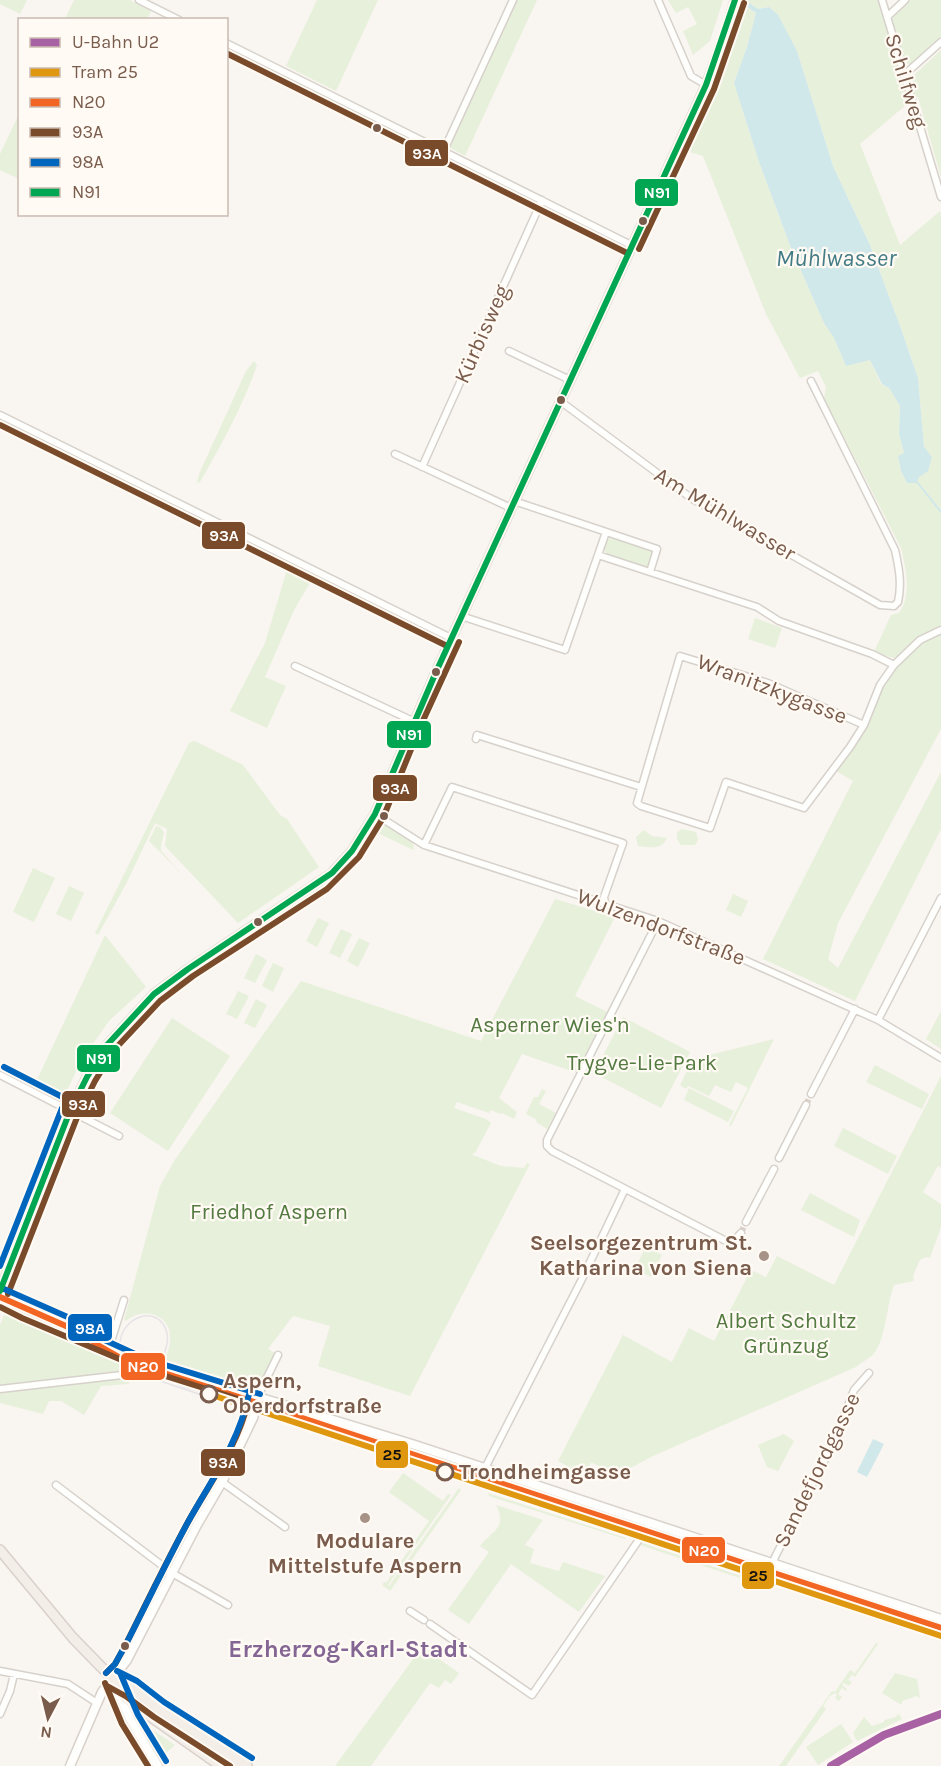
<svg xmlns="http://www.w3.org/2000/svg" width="941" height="1766" font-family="Karla,sans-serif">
<rect width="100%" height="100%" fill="#f9f5f0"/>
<path fill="#e7f0db" d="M0,0h27l-7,14 -20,-10z
M74,0h56l21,11 -4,8h-82z
M317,0h61l-42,91 -50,-25z
M516,0h21l-72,156 -16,-9z
M668,0h55l-13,41 -17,14 -10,-24 14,-7 -9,-17 -12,6z
M745,0h133l30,103 -48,41 40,101 40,-34 1,4v412c-19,5 -32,18 -44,32l-23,-7 17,-37 8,-2c13,-18 7,-44 2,-65l-77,-150 2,-11 -8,-16 -18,7 -34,-64 -63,-158 -13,-4 39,-91 15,-56 12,8 -9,34 -13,36 25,79 32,86 33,75 10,15 12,28 24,-6 11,24 8,4 11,18 -1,28 5,19 -6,4 3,14 6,12h10l2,-6 11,-11v-7l-6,-12 -6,-69 -18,-52 -30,-81 -37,-79 -36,-115 -20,-36 -8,-8 -11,2z
M910,0h31v38l-30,27 -6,-2 -14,-46z
M941,50v127l-23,-80h-3l-3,-16 2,-6z
M19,114v65l-19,-9v-16z
M254,361l3,4c-14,41 -36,80 -57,117l-3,1 2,-9 47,-103z
M612,538l38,12 3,5 -4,10 -6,2 -37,-12 -2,-6 3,-9z
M289,563l25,13 -20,34 -29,67 21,9 -19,42 -37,-17 35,-68z
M755,618l27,10 -7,20 -27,-9z
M941,633v96l-103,194 -10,36 10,9 103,-196v57l-86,172 -92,-42 90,-178 -17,-10 27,-36 17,-45 12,-17 31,-32z
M195,741l48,24 37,50 7,4 32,48 -81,56 -73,-77 2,-17 -12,-6 -29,61 -28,51 -3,-2 94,-190z
M383,825l7,2 23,16 1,3 -1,4 -37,-18 3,-6z
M156,826l5,2 3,5 -3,13v5l22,24 -34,-34z
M682,829l14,3 2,8 -3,5h-14l-4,-6v-7z
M644,830l8,6 15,2c-6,13 -18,9 -29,8l-2,-9z
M33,868l22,10 -21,44 -21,-10z
M69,886l15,7 -13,28 -15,-7z
M733,894l15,7 -7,16 -15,-7z
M555,899l60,18 -40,79 32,16 -30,61 -55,-19 -23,44 18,14 -3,7 -12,-6 -2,1 -9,-4 -2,3 -32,-11 -3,6 32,11 5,4 -16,30h-2v2l28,11 23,2 3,-5 3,1 -120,232 -92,-30 12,-40 -37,-10 -25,33 7,4 -16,33 -31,-5 -63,-21c2,-7 6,-15 5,-24 -1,-23 -28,-29 -44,-15l-2,-1 36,-134 14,-25 127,-180 180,60z
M318,918l11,5 -12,24 -11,-6z
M341,929l11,5 -12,24 -11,-5z
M105,935l41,52 -37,34 -26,37 -19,38 -28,-14z
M359,938l11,5 -12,24 -11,-6z
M256,954l11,6 -12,23 -11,-5z
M273,963l11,5 -11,24 -11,-6z
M238,991l11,5 -12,23 -11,-5z
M256,999l11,6 -12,23 -11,-5z
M941,1011v38l-15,-10z
M623,1017l67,35 -29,56 -67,-35z
M172,1018l58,38 -62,95 -58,-38z
M774,1039l-43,87 -2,-1 19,-37 -12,-6 -5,10 -16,-7 -6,11 -21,-10 -2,3 -6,-4 13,-26z
M875,1065l54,29 -7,15 -56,-27z
M941,1076v92l-3,-2 -15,26 18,12v23l-11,31 -4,-1 -6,3 -7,16 1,5 -20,4c-7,18 -8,52 -19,67 -5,7 -13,9 -19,15l-203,89 -34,18 -2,-6 -4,9 -6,-3 2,-3 -18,-9 -4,9 -10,-6 -4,4 -15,-8 65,-126 49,27 17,-34 25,13 37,-71 15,7 11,-21 57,29z
M689,1088l45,23 -6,11 -44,-22z
M542,1089l4,2 -7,13 17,9 -9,16 -11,-7 1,-2 -11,-6 8,-17h4z
M843,1128l54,28 -9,18 -54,-28z
M810,1193l50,27 -6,17 -53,-27z
M646,1246l16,9 -11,22 -16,-8z
M9,1311l47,19 66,32 8,9 -1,13 -28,2 -17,29 -23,-14h-12l-6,13 -43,-11v-78l5,-12z
M784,1434l10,7 -16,30 -11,-4 -9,-22z
M403,1473l40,28 5,-7 3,1 -63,90 1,1 70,-98 2,2 -71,101 -8,-6 2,-3 2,1 43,-62 -40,-29z
M488,1493l138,45 -1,1 -136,-43z
M496,1505l47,15 -18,25 9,4 -4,14 29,8 4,-9 42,14 -26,36 -68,-48 -42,60 -21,-14 41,-58 -9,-6c12,-16 28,-17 16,-41z
M643,1543l14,5 93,31 -4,1 -106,-35z
M876,1643l2,1 -23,33 -3,-2 -4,5 4,2 -3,4 -5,-3 -2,2 5,4 -1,2 -4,-3 -4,6 4,3 -3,4 -4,-3 2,-3 -2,-2 -5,3 -7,10 3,3 -40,57h-7l53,-75 3,1 15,-22 5,3z
M422,1647l37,26 -8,11 -6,-4 -6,8 -9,-5 -59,83h-36z
M895,1673l22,6 3,19 -3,-2 -15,5v3h-2l-18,-11z
M899,1714l3,5 -45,22 -4,-8 11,-16 8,9 12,-4v-2l12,-3 1,-2z
M141,1722l34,23 -15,13 -22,-34z
M841,1724l12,18 -35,23 -12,-18z"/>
<path fill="#d0e8ea" d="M737,0h8l13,9 11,-2 9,8 19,36 36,115 37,79 30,81 18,52 6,69 8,10 -4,14 -9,6 -2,6h-10l-6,-12 -3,-15 6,-3 -5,-19 1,-28 -11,-18 -7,-4 -12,-24 -24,6 -12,-28 -10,-15 -33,-75 -32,-86 -25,-79 13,-36 9,-34z
M873,1439l11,5 -17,33 -10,-5z"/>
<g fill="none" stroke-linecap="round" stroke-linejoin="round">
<path stroke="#d0e8ea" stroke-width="2" d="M917,482l24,30"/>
<path stroke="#d9cfc7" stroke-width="6" stroke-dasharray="6 3" stroke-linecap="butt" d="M806,1105l5,-11
M741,1233l5,-11"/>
<defs>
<path id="street" d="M139,0l40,20
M658,0l33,76 15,9
M882,0l59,197
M887,17l18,-17
M226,43l405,202
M904,75l37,-33
M444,150l69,-150
M509,351l61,29
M560,401l131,97 189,107 14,1 4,-4c4,-18 1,-34 -3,-52l-84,-169
M0,415l451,223
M395,454l116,54
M422,467l120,-267
M514,501l143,48 -7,23
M606,532l-8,23 159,52 22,14 93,33 22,11
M461,616l104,34 33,-95
M295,666l118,55
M864,725l-96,-42 -88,-27 -43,147 4,3 69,22 16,-46 78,26 46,-61 14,-22 16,-40 14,-20 26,-25 21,-10
M476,739l1,-4 164,52
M375,814l49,31 234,76 220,99 63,38
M424,845l28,-58 171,56 -19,54 1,6
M658,921l-111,219v6l5,5 174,90h8l7,-8
M878,1020l63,-122
M0,1075l119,61
M811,1094l44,-85
M779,1158l27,-53
M746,1222l28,-53
M109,1348l15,-48
M0,1389l122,-14 12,-4 10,-6
M258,1396l20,-41
M484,1470l97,-189 44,-92
M222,1482l63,45
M56,1485l116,88 56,32
M772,1567l3,-10 59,-115 20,-52 15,-17
M410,1611l14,9
M430,1624l102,71 115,-167
M0,1671l68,13 29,19
M0,1714l10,-23 4,-17"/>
<path id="secondary" d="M0,1291l70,-180 17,-34 20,-32 47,-51 34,-25 144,-96 20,-22 23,-37 61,-142 270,-587 21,-58 8,-27
M0,1297l120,54 50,19 245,75 526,174
M95,1345l48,22 35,11
M227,1393l714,235
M119,1694l11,25 28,47
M70,1766l32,-74 25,-32 70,-135 25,-43 31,-64 5,-18"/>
<path id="primary" d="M0,1550l73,88 40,41 19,10 27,20 88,57
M114,1681l11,17 12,9 84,59
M209,1758l6,-4 20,12"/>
</defs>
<use href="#street" stroke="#d7d1cb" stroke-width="9"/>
<use href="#secondary" stroke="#d9d2cb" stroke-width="11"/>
<use href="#primary" stroke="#dad1cc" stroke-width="12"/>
<use href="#street" stroke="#fefefd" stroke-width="6"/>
<use href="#secondary" stroke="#fefefd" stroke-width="8"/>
<use href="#primary" stroke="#f3eee8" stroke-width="9"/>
<path stroke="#e6e3e7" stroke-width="1.5" d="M209,1394c-13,-4 -33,-7 -42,-17 -12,-15 4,-29 0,-44 -8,-31 -48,-16 -47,13 0,13 8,23 20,28l79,27"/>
<defs>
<path id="bus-1" d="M0,1297l84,37 12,10 30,17 82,26 733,241"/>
<path id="bus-2" d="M226,53l401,200
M639,249l75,-160 30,-86
M0,425l447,221
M8,1294l70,-179 17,-34 19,-31 46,-49 33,-25 134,-87 32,-32 24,-39 38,-93 38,-83
M0,1307l22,11 121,51 105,33c-10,44 -39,82 -60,120 -22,40 -42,82 -63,124l-10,18 -9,9
M105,1683l17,41 26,42
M109,1687l18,10 27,20 76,49"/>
<path id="bus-3" d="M4,1067l70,36
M0,1266l62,-158
M4,1289l84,37 10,11 48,22 114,35
M117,1671l20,10 27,21 88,56
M106,1673l9,-9 10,-18c21,-41 41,-83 63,-124 23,-41 51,-80 61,-128
M121,1675l17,40 28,46"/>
<path id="bus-4" d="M0,1291l70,-180 17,-34 20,-32 47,-51 34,-25 144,-96 20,-22 23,-37 61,-142 270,-587 29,-85"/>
</defs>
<use href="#bus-1" stroke="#fffaf3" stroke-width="10"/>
<use href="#bus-2" stroke="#fffaf3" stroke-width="10"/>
<use href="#bus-3" stroke="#fffaf3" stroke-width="10"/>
<use href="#bus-4" stroke="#fffaf3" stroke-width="10"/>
<use href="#bus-1" stroke="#f26522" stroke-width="6"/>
<use href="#bus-2" stroke="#7a4b2a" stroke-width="6"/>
<use href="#bus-3" stroke="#0065bd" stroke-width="6"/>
<use href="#bus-4" stroke="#00a651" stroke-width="6"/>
<defs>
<path id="tram-1" d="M209,1394l732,242"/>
</defs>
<use href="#tram-1" stroke="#fffaf3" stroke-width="10"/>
<use href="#tram-1" stroke="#de970f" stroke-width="6"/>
<defs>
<path id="metro-1" d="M831,1766l53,-31 57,-21"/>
</defs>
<use href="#metro-1" stroke="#fffaf3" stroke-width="12"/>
<use href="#metro-1" stroke="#a862a4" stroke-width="8"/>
</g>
<g fill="#7a5c4d" stroke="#fffaf3" stroke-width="2">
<circle cx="377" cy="128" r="5"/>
<circle cx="643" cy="221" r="5"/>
<circle cx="561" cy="400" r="5"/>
<circle cx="436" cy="672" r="5"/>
<circle cx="384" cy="816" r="5"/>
<circle cx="258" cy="922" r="5"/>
<circle cx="125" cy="1646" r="5"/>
</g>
<g fill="#a69286" stroke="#fffaf3" stroke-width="2">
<circle cx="764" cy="1256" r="6"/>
<circle cx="365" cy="1518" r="6"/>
</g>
<g fill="#fffaf3" stroke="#7a5c4d" stroke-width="3">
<circle cx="209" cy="1394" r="8"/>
<circle cx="445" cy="1472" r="8"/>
</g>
<g text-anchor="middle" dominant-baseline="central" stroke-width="4.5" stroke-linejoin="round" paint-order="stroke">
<g font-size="22" fill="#7a5c4d" stroke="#fffaf3">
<text transform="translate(906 81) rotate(73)">Schilfweg</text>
<text transform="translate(482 334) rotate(-66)">Kürbisweg</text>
<text transform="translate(725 514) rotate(31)">Am Mühlwasser</text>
<text transform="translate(772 689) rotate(21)">Wranitzkygasse</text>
<text transform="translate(661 927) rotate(21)">Wulzendorfstraße</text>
<text transform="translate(817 1470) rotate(-64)">Sandefjordgasse</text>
</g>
<g font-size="22" fill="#537a41" stroke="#fffaf3">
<text x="550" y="1025">Asperner Wies'n</text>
<text x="642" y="1063">Trygve-Lie-Park</text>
<text x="269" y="1212">Friedhof Aspern</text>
<text x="786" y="1321">Albert Schultz<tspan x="786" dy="25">Grünzug</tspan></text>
</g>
<g font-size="22" font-weight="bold" fill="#7a5c4d" stroke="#fffaf3" text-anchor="end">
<text x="752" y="1243">Seelsorgezentrum St.<tspan x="752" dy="25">Katharina von Siena</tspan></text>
<text x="365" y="1541" text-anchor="middle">Modulare<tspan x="365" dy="25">Mittelstufe Aspern</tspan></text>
</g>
<g font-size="22" font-weight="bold" fill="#7a5c4d" stroke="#fffaf3" text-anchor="start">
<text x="223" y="1381">Aspern,<tspan x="223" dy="25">Oberdorfstraße</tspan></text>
<text x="459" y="1472">Trondheimgasse</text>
</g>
<g font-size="24" font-style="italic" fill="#437c86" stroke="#fffaf3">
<text x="836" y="258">Mühlwasser</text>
</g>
<g font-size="24" font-weight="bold" fill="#846695" stroke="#fffaf3">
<text x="348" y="1649">Erzherzog-Karl-Stadt</text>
</g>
</g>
<g stroke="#fffaf3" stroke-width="2">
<rect x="404" y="139" width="45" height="28" rx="6" fill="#7a4b2a"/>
<rect x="634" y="178" width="45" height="29" rx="6" fill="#00a651"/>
<rect x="201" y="521" width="45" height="29" rx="6" fill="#7a4b2a"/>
<rect x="386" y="720" width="46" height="29" rx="6" fill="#00a651"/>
<rect x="372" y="774" width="46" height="28" rx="6" fill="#7a4b2a"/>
<rect x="76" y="1044" width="45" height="29" rx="6" fill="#00a651"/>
<rect x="61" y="1090" width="45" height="28" rx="6" fill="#7a4b2a"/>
<rect x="67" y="1313" width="46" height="29" rx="6" fill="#0065bd"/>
<rect x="120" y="1352" width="46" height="29" rx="6" fill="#f26522"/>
<rect x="375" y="1440" width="34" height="29" rx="6" fill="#de970f"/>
<rect x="200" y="1448" width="46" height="29" rx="6" fill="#7a4b2a"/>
<rect x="681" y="1536" width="45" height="28" rx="6" fill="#f26522"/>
<rect x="741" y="1561" width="34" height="29" rx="6" fill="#de970f"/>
</g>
<g font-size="16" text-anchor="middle" font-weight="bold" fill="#fff">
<text x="427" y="159">93A</text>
<text x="657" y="198">N91</text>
<text x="224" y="541">93A</text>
<text x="409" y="740">N91</text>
<text x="395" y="794">93A</text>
<text x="99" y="1064">N91</text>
<text x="83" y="1110">93A</text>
<text x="90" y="1334">98A</text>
<text x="143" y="1372">N20</text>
<text x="223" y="1468">93A</text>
<text x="704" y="1556">N20</text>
</g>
<g font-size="16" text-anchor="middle" font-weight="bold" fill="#111">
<text x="392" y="1460">25</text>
<text x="758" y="1581">25</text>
</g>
<rect x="18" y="18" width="210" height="198" fill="#fffaf3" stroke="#cabbb1" stroke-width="1.5"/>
<rect x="30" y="38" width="30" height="9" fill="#a862a4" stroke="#cabbb1" stroke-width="1.5"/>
<text x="72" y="48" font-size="18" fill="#7a5c4d">U-Bahn U2</text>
<rect x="30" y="68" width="30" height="9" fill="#de970f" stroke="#cabbb1" stroke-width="1.5"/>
<text x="72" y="78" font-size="18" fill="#7a5c4d">Tram 25</text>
<rect x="30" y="98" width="30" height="9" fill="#f26522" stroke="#cabbb1" stroke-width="1.5"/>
<text x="72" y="108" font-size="18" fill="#7a5c4d">N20</text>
<rect x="30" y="128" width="30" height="9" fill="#7a4b2a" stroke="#cabbb1" stroke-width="1.5"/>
<text x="72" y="138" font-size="18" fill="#7a5c4d">93A</text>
<rect x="30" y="158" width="30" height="9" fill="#0065bd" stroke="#cabbb1" stroke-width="1.5"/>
<text x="72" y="168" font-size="18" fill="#7a5c4d">98A</text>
<rect x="30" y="188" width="30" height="9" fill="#00a651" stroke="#cabbb1" stroke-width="1.5"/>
<text x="72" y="198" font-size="18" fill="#7a5c4d">N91</text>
<g transform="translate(48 1718) rotate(187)" stroke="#fffaf3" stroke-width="4.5" paint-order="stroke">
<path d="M0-4.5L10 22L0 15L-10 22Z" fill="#7a5c4d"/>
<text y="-9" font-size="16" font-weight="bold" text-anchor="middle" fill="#7a5c4d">N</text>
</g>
</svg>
